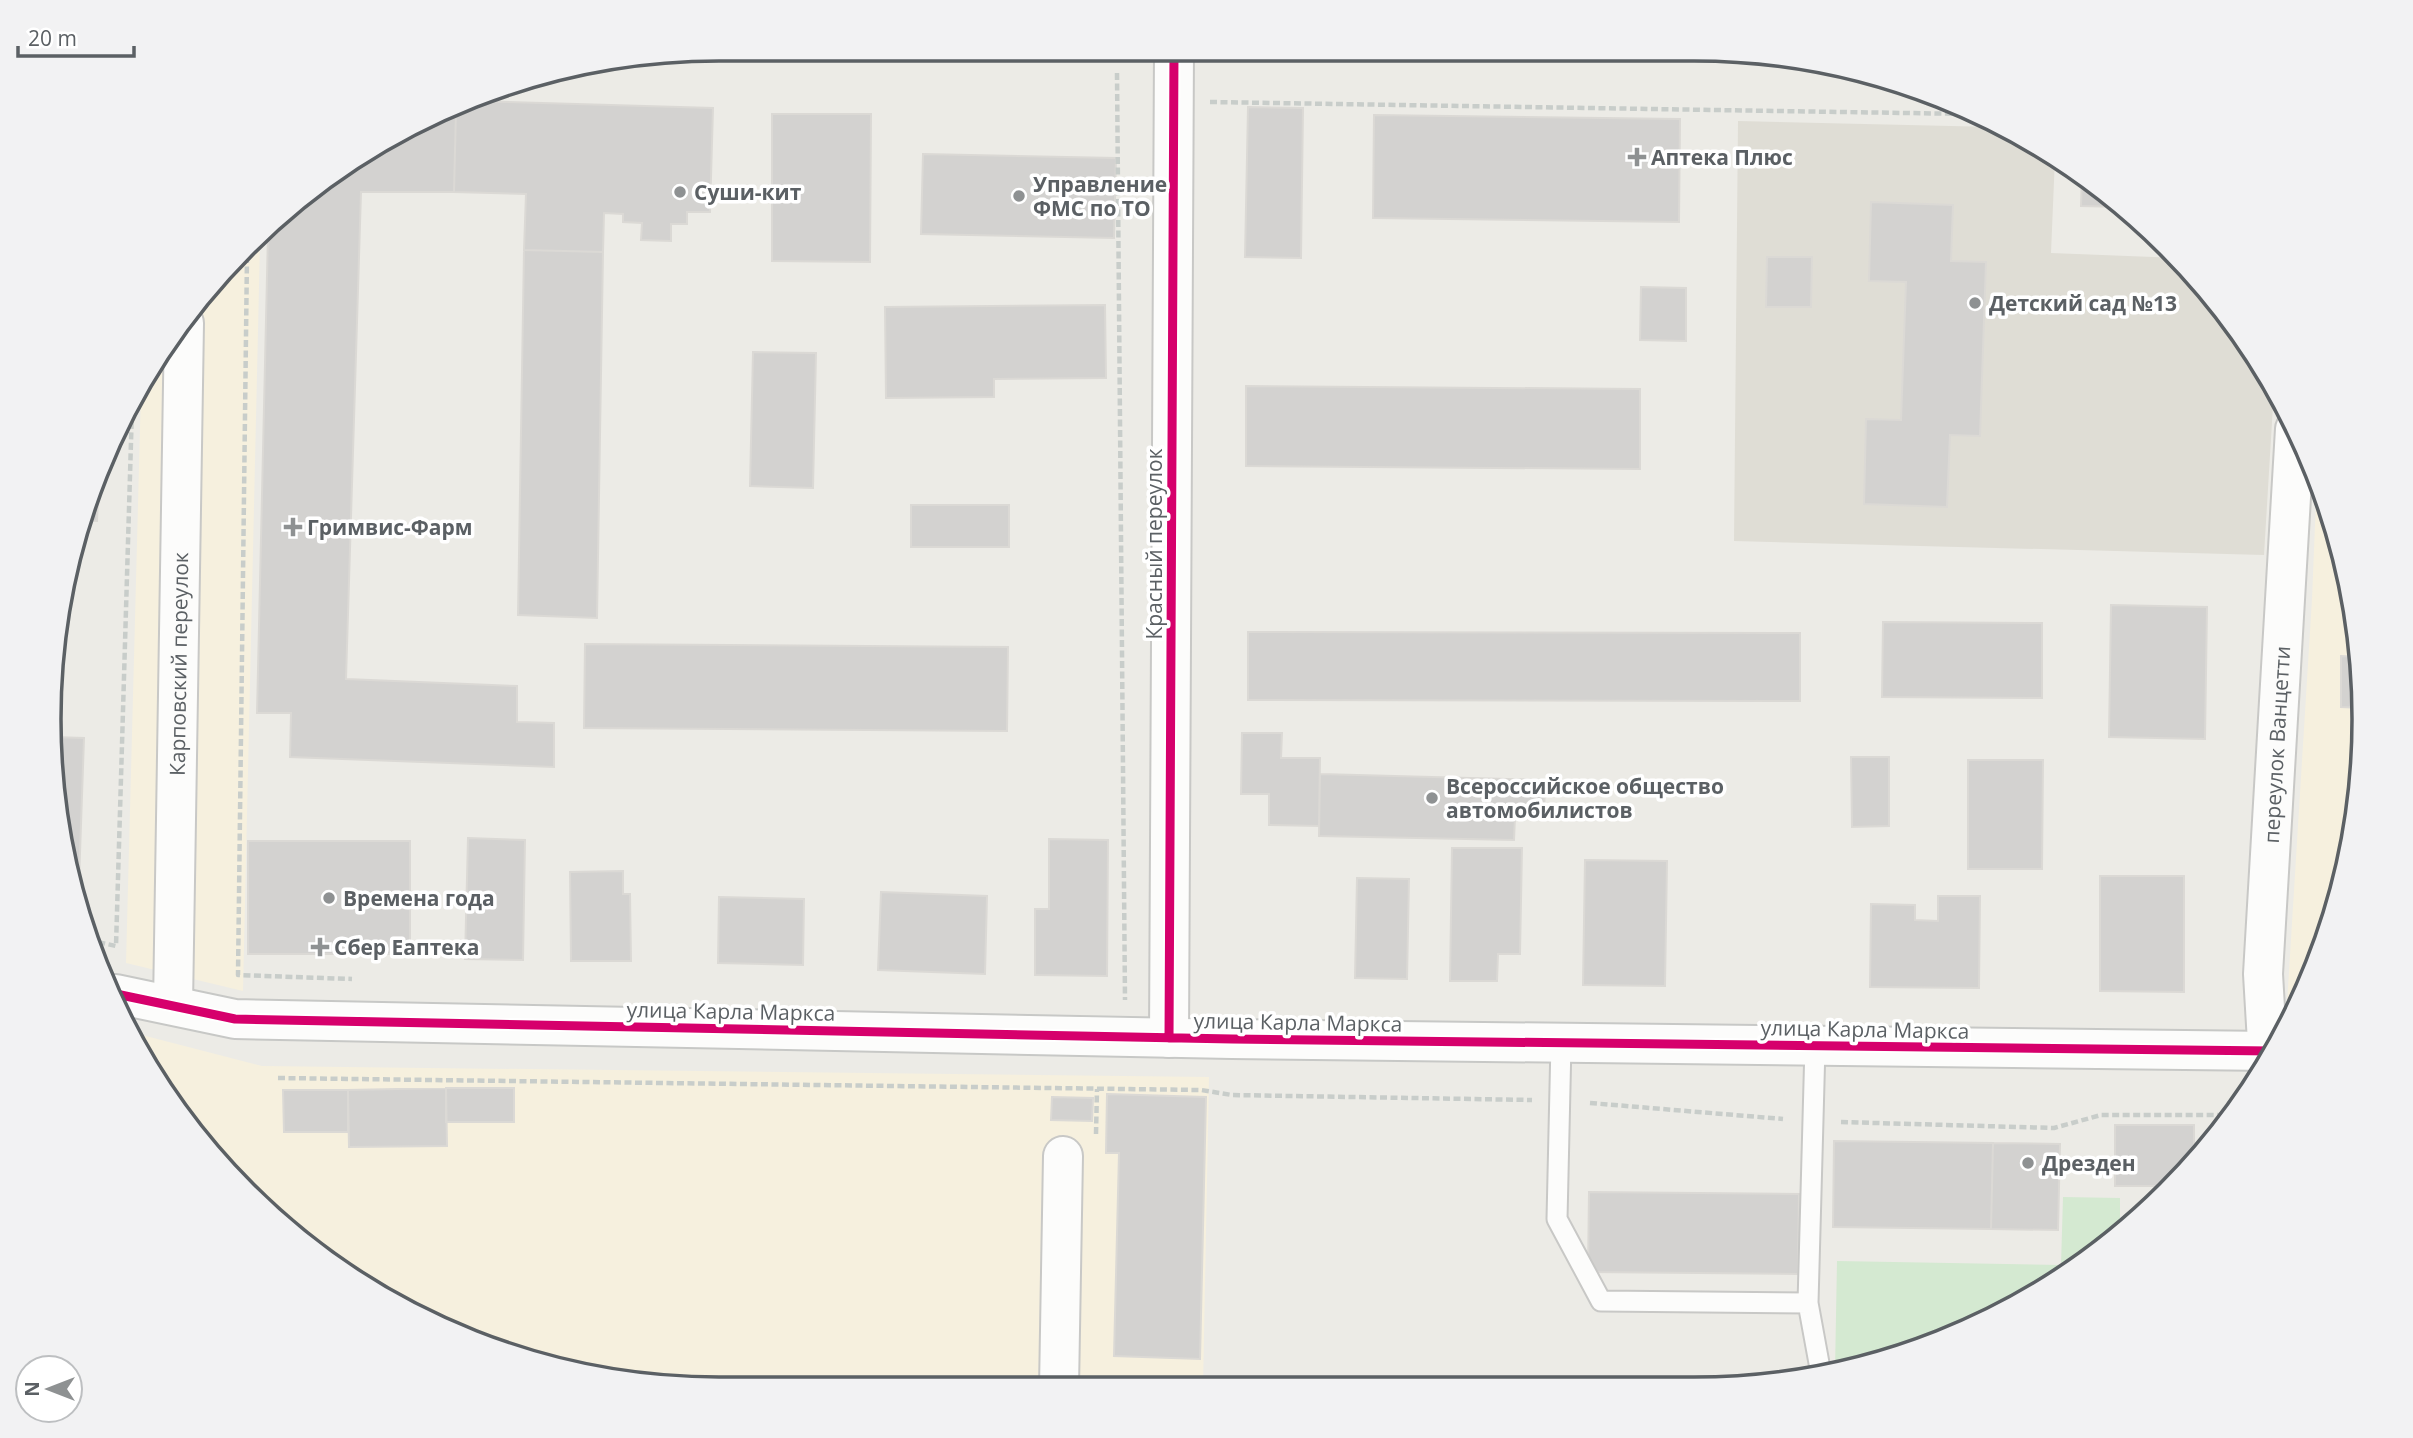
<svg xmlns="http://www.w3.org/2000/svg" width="2413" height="1438" font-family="'Open Sans',sans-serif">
<rect width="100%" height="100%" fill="#ecebe6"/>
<path fill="#f6f0de" d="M260,242l-17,749 -117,-28 15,-573 21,-44z
M2317,475l34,114 13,130 -13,131 -38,126 -24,44h-3l26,-421z
M138,1034l124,32 947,11 -6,311h-528l-172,-35 -157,-77 -159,-149z"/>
<path fill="#dfddd5" d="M1738,121l256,6 61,30 -4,96 128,5 72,89 23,42 -10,166 -530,-14z"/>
<path fill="#d4e9d1" d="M2063,1197l57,1v36l-91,65 -161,67 -33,5 2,-110 224,4z"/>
<path fill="#d3d2d0" stroke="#dbd9d5" stroke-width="2" d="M473,101l240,7 -3,104h-23v12h-16v17l-30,-1 1,-17 -19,-1v-8l-19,-1 -1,39 -79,-2 2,-56 -72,-2 2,-82z
M1248,107l55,1 -2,150 -56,-1z
M456,110l-2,82h-93l-15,487 171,7v36l37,1v44l-264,-10 1,-44h-34l11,-480 43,-46z
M772,114h99l-1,148 -98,-1z
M1374,115l306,4 -1,103 -306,-4z
M923,154l193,4 -2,80 -193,-4z
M2082,174l39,33 -40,-1z
M1871,202l82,3 -2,56 35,1 -6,174 -30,-1 -3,72 -83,-3 2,-85 35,1 5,-138 -37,-1z
M524,250l79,2 -6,366 -79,-3z
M1767,257h45l-1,50h-45z
M1641,287l45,1v53l-46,-1z
M1105,305l1,73 -112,1v18l-108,1 -1,-91z
M753,352l63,1 -3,135 -63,-2z
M1246,386l394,3v80l-394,-3z
M99,474l-2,47 -15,-1 2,-16z
M911,505h98v42h-98z
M2111,605l96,2 -2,132 -96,-2z
M1883,622l159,1v75l-160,-1z
M1248,632l552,1v68l-552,-1z
M585,644l423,3 -1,84 -423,-3z
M2341,656l17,1 5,51 -22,-1z
M1242,733h40l-1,25h39l-1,68 -50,-1v-31h-28z
M52,737l32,1 -5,144 -3,-1z
M1851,757h38v69l-37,1z
M1968,760h75l-1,109h-74z
M1320,774l225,6 -1,37h-29l-1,23 -195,-4z
M468,838l57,2 -2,120 -58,-1z
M1049,839l59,1 -1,136 -72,-1v-66h14z
M248,841h162v113h-162z
M1452,848h70l-2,106h-22l-1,27h-47z
M1585,860l82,1 -2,125 -82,-1z
M623,871v23h7l1,67h-60l-1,-89z
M2100,876h84v116l-84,-1z
M1357,878l52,1 -2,100 -52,-1z
M881,892l106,4 -2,78 -107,-4z
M1938,896h42l-1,92 -109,-1 1,-83 44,1v15l23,1z
M719,897l85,2 -1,66 -85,-2z
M446,1088h68v34h-68z
M446,1088l1,58 -98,1 -1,-57z
M283,1090h65v42h-64z
M1107,1094l99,3 -6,262 -86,-3 5,-203h-13z
M1052,1097l41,1 -1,23 -41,-1z
M2115,1125h79v31l-26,30h-53z
M1834,1141l159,2 -2,86 -158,-2z
M1993,1143l67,1 -2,86 -67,-1z
M1589,1192l210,2 -1,80 -210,-2z"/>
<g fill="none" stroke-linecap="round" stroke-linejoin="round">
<defs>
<path id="lane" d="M1561,1043l-4,176 44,82 207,2
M1815,1046l-7,257 13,71"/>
<g id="street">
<path id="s1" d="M173,1005l11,-682"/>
<path d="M1169,1038l5,-988"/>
<path id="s2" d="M2268,1059l-5,-85 32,-545"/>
<path d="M1059,1388l4,-232"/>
</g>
<path id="secondary" d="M116,994l119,25 997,20 1040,12"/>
</defs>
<use href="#lane" stroke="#c8c8c6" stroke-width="23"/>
<use href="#street" stroke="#c8c8c6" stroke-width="42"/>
<use href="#secondary" stroke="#c7c8c6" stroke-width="42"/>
<path stroke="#c8cdca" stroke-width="4.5" stroke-dasharray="7 3.5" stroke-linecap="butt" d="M1117,73l8,927
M1210,102l759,12
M247,256l-9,719 114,4
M88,940l28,6 16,-538
M278,1078l923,12 31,5 300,5
M1590,1103l193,16
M1841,1122l213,6 47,-13h129
M1096,1134l1,-45"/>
<use href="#lane" stroke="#fcfcfb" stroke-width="19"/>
<use href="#street" stroke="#fcfcfb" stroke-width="38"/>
<use href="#secondary" stroke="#fcfcfb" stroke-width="38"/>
<defs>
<path id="cycleway" d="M116,994l119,25 997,20 1040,12
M1169,1038l5,-988"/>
</defs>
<use href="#cycleway" stroke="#fff" stroke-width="13"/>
<use href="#cycleway" stroke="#d6006c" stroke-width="9"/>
</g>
<g fill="#8e9192" stroke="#fff" stroke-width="2.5">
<path d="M1633.5 146.5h7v7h7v7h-7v7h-7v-7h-7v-7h7z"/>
<circle cx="680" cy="192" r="7"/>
<circle cx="1019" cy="196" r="7"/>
<circle cx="1975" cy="303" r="7"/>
<path d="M289.5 516.5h7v7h7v7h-7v7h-7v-7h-7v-7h7z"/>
<circle cx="1432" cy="798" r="7"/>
<circle cx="329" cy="898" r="7"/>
<path d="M316.5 936.5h7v7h7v7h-7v7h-7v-7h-7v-7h7z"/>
<circle cx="2028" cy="1163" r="7"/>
</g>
<g text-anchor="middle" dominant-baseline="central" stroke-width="7" stroke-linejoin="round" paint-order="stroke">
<g font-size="21" font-weight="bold" fill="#5b6064" stroke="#fff" text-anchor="start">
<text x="1651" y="157">Аптека Плюс</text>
<text x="1033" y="184">Управление<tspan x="1033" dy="24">ФМС по ТО</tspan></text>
<text x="694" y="192">Суши-кит</text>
<text x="1989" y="303">Детский сад №13</text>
<text x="307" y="527">Гримвис-Фарм</text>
<text x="1446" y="786">Всероссийское общество<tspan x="1446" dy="24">автомобилистов</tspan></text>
<text x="343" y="898">Времена года</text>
<text x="334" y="947">Сбер Еаптека</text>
<text x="2042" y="1163">Дрезден</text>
</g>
<g font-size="21" fill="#5b6064" stroke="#fff">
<text transform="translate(1154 544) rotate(-90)">Красный переулок</text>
<text stroke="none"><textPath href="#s1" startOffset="341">Карповский переулок</textPath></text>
<text stroke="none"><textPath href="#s2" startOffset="315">переулок Ванцетти</textPath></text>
<text transform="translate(731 1011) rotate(1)">улица Карла Маркса</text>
<text transform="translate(1298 1022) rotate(1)">улица Карла Маркса</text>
<text transform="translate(1865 1029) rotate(1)">улица Карла Маркса</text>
</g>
</g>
<path d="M0 0H2413V1438H0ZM719 61H1694A658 658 0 0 1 2352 719V719A658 658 0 0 1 1694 1377H719A658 658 0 0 1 61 719V719A658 658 0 0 1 719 61Z" fill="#f2f2f3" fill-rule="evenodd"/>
<path fill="none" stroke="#5b6064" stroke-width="3.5" d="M719 61H1694A658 658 0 0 1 2352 719V719A658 658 0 0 1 1694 1377H719A658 658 0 0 1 61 719V719A658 658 0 0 1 719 61Z"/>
<g transform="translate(49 1389) rotate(270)"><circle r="33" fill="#ffffff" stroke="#bdbfc1" stroke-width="2"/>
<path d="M0-5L12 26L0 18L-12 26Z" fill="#8e9192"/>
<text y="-10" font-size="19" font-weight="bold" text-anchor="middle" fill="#5b6064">N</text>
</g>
<path d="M18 46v10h116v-10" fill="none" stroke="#5b6064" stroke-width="3.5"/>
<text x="28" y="46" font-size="21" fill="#5b6064" stroke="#ffffff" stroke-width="5" paint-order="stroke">20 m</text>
</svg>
